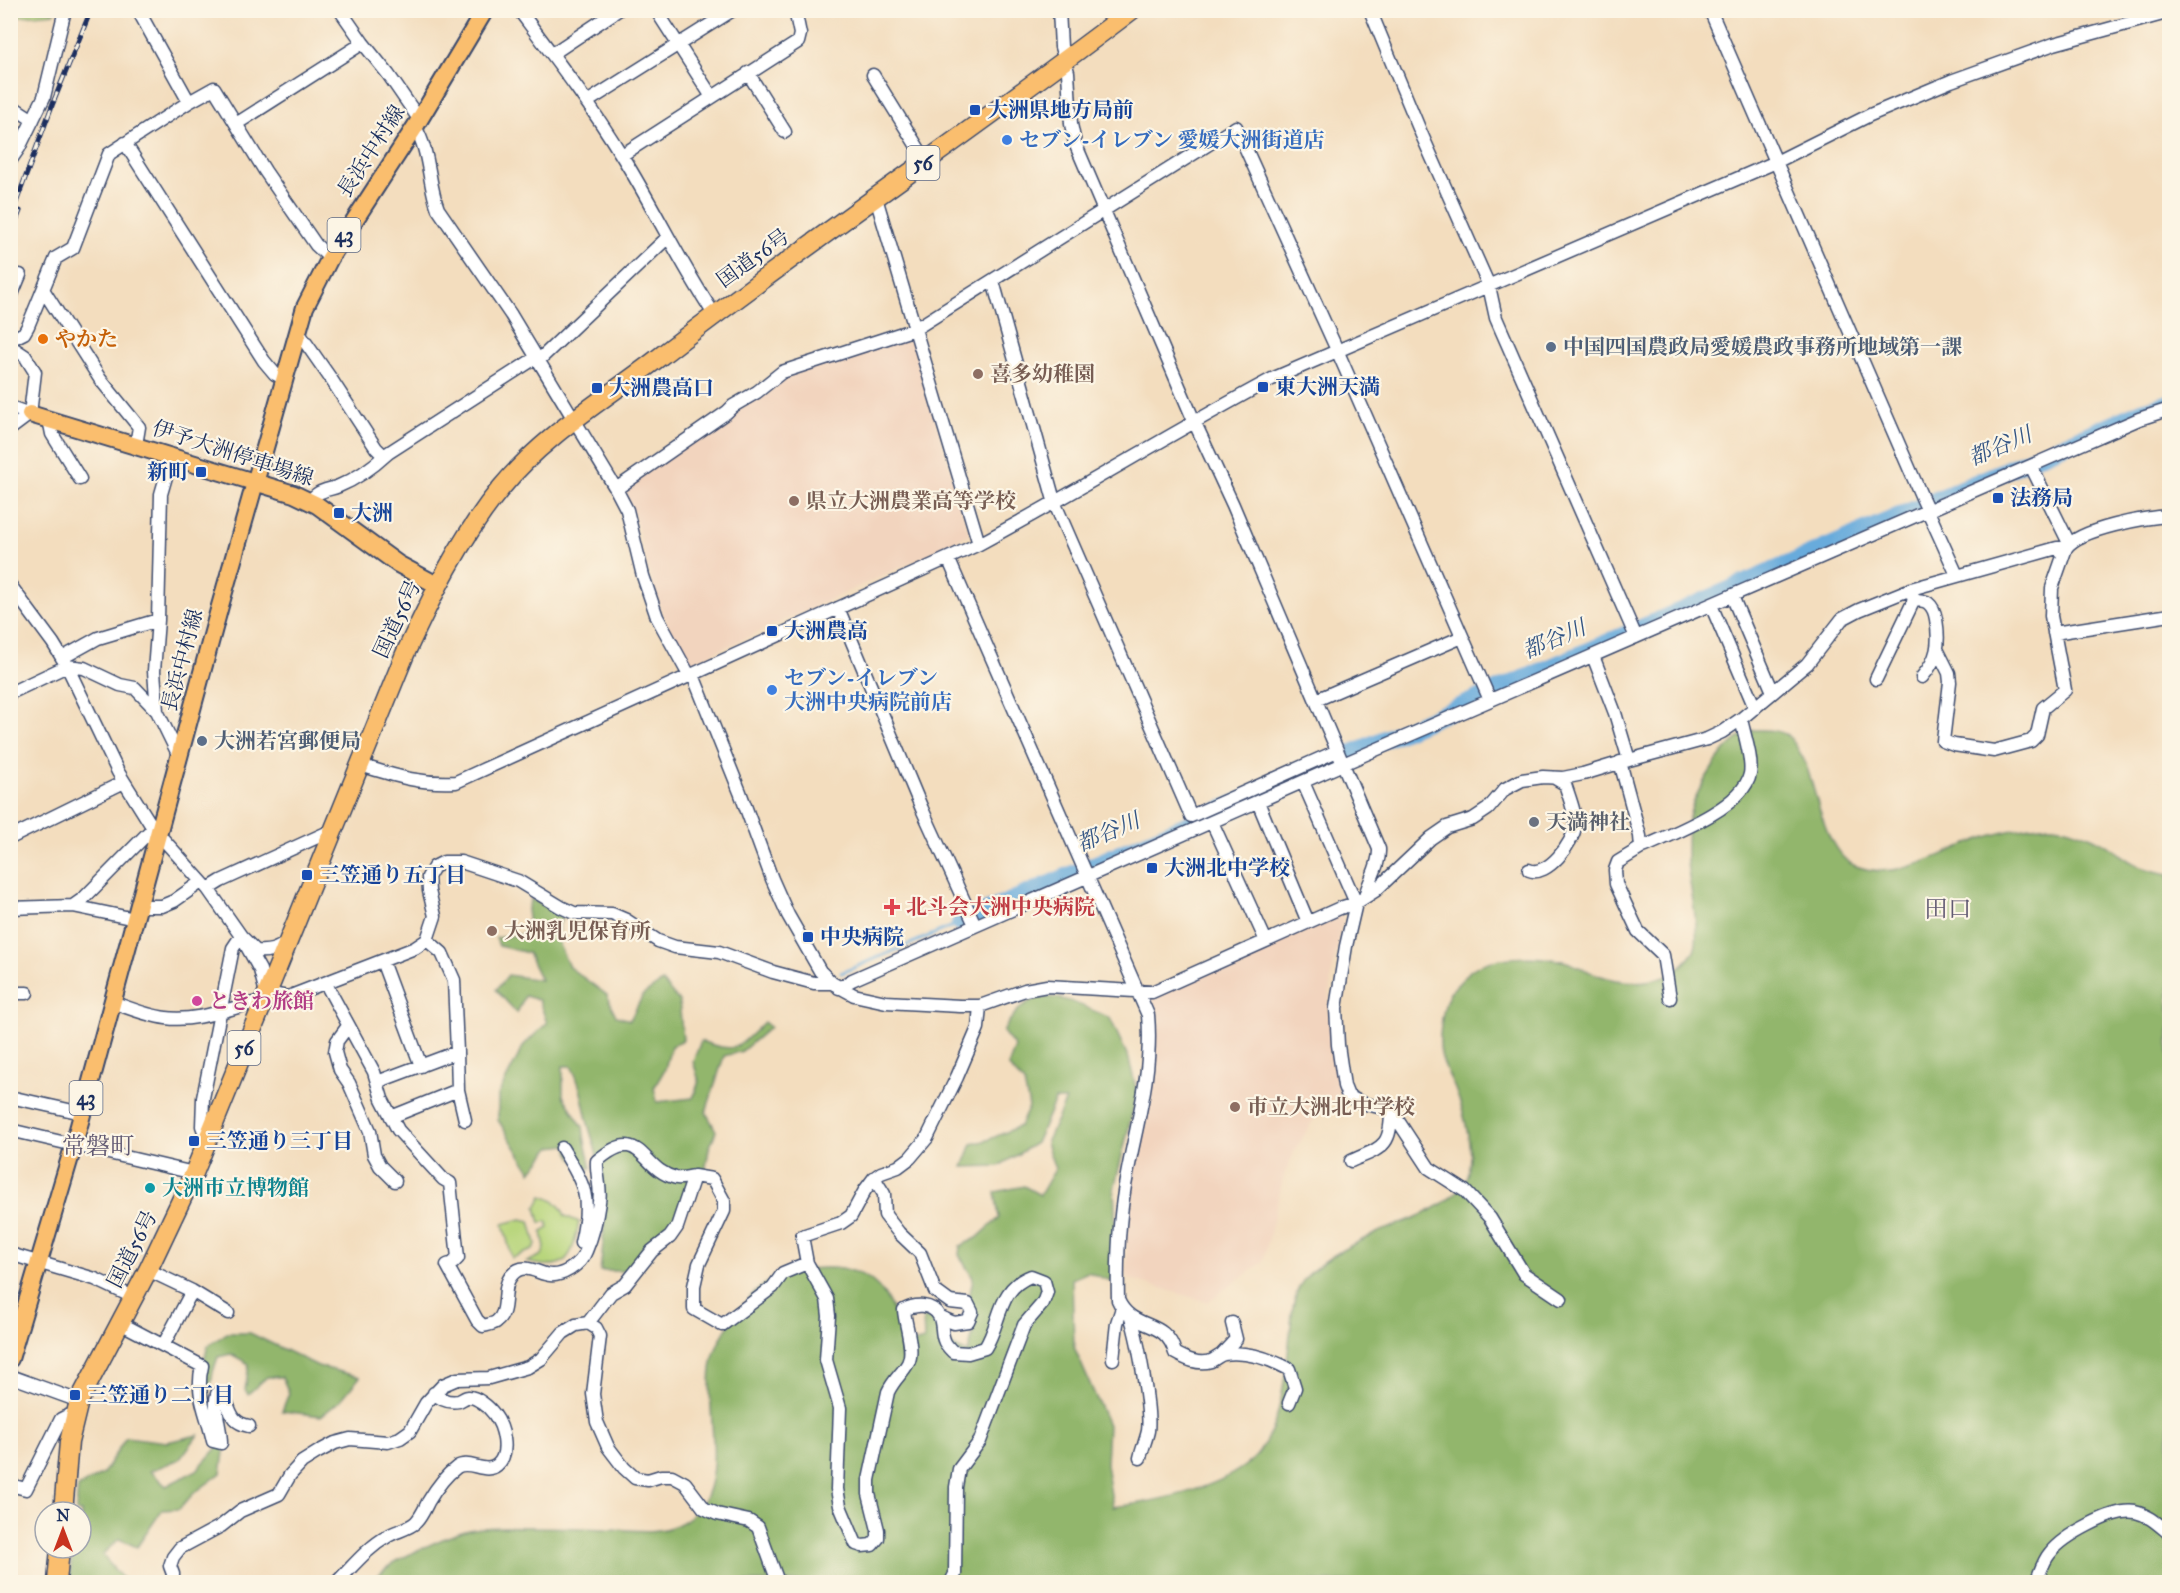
<svg xmlns="http://www.w3.org/2000/svg" width="2180" height="1593" font-family="'IM FELL Great Primer','Noto Serif JP',serif">
<rect width="100%" height="100%" fill="#fcf5e5"/>
<filter id="ink" filterUnits="userSpaceOnUse"><feTurbulence type="fractalNoise" baseFrequency=".0167" numOctaves="2"/><feDisplacementMap in="SourceGraphic" scale="12" xChannelSelector="R" yChannelSelector="G"/><feConvolveMatrix kernelMatrix="1 2 1 2 8 2 1 2 1" color-interpolation-filters="sRGB"/></filter>
<filter id="wash" filterUnits="userSpaceOnUse"><feTurbulence type="fractalNoise" baseFrequency=".008" numOctaves="4" result="noise"/><feDisplacementMap in="SourceGraphic" scale="24" xChannelSelector="R" yChannelSelector="G"/><feGaussianBlur stdDeviation="1.35" result="paint"/><feColorMatrix in="noise" values="0 0 0 0 0 0 0 0 0 0 0 0 0 0 0 0 0 1.4 0 .05"/><feComposite in="paint" operator="in"/></filter>
<g filter="url(#wash)">
<rect width="100%" height="100%" fill="#f3ddbe"/>
<path fill="#f2d4be" d="M911,335l58,199 -48,24 -232,106 -4,-1 -28,-63 -23,-86 -11,-26 170,-119z
M1342,915l1,5 -12,58 -3,31 11,83 -27,30 -16,26 -12,27 -21,87 -56,40 -80,-24 -1,-64 28,-185 -5,-32z"/>
<path fill="#b8d57c" stroke="#6a826d" stroke-width="1.5" d="M11,10h44v1l-1,2 -43,4z
M542,1196c11,3 19,9 23,20l14,6c-7,37 -12,50 -52,40l15,-7 3,-7 -3,-16 7,-4 -2,-7 -7,2 -4,-16z
M521,1219l9,2 6,23 -3,6 -21,8 -9,-34z"/>
<path fill="#92b66c" stroke="#567265" stroke-width="1.5" d="M1754,730c11,0 26,-1 35,7 6,5 11,16 15,23 13,30 20,94 52,106 42,16 84,-13 122,-26 19,-7 41,-12 62,-14 23,-2 49,8 68,20 9,6 17,13 27,18 10,6 23,8 34,10v708h-1797c13,-16 29,-24 47,-32 18,-9 36,-17 55,-21 18,-3 37,-2 55,-2 25,0 51,1 77,2 22,0 50,6 71,-4 62,-29 23,-115 36,-167 5,-19 17,-35 29,-51 21,-29 47,-38 82,-39 22,-1 46,5 59,25 14,20 20,44 25,67l1,-16 15,-4 -1,-23 11,3 10,22 24,11 5,-20 -5,-12v-17l5,-26 -14,-23 1,-9 17,-8 22,-20 -4,-26 29,-6 16,9 15,-26 -9,-26 20,-43h-11l-19,43 -37,23 -36,1 9,-23 16,-4 32,-14 9,-19 -5,-24 -16,-17 7,-19 -12,-15c28,-55 63,-33 107,-14l19,41 8,34 -23,96 2,47 -4,46 -24,-10 -16,7 2,68 34,78 -2,39 7,43c44,-6 106,-17 140,-48 7,-6 13,-18 17,-26 12,-21 17,-72 20,-98 2,-19 2,-44 17,-59 20,-20 48,-33 74,-45 27,-11 70,-23 84,-51 12,-22 -1,-69 -10,-91 -4,-11 -12,-23 -14,-35 -3,-16 1,-47 9,-61 0,-1 7,-8 8,-9 4,-4 9,-10 13,-14 22,-15 66,-15 92,-9 12,3 23,10 35,14 34,12 72,10 95,-22 10,-15 -5,-72 -6,-92 0,-12 0,-26 1,-38 3,-21 14,-39 25,-56 10,-16 24,-31 41,-37z
M531,899l22,12 9,7 -4,9 1,18 10,22 38,28 9,21 14,4 13,-25 19,-13 17,19 4,39 -12,6 -6,23 -11,19 3,14 36,-4 6,-17 -6,-20 8,-20c36,14 37,6 63,-19l6,5 -28,24 -18,5 -18,56 10,19 -7,18 -4,23 -12,2 -25,60 -34,37h-34c5,-37 7,-75 -2,-111 -3,-15 -9,-30 -12,-45 -4,-18 -6,-33 -15,-49h-8v30l20,31 2,15 6,26c-15,1 -19,-11 -25,-23l-15,2 -20,25 -33,-52v-25l26,-50 23,-22 -8,-23 -14,-4 -8,17 -21,-23 12,-15 33,5 -13,-27 -29,-7 -3,-8 34,-5 -3,-23z
M227,1333h23l68,33 42,11 -20,24 -19,15 -39,-5 7,-18 -7,-16h-15l-19,17 -3,-4 4,-26 -18,-10 -13,3 -5,15 -4,25 -10,-2v-17l9,-32z
M198,1435l-18,24 -30,12 16,15 31,-16 24,-27 4,3 -4,27 -28,21 -14,15 -17,1 -25,37 -18,-8 -17,16 20,23 -2,4h-51l4,-34h8v-36h-5l2,-25 25,-13 23,-37 41,5z"/>
<g fill="none" stroke-linecap="round" stroke-linejoin="round">
<path stroke="#67abdc" stroke-width="3" d="M841,973l119,-50"/>
<path stroke="#67abdc" stroke-width="18" d="M960,923l1182,-512 28,-8"/>
</g>
</g>
<g filter="url(#ink)">
<g fill="none" stroke-linecap="round" stroke-linejoin="round">
<defs>
<path id="minor" d="M340,10l23,33 25,31 31,45
M519,10c36,48 72,95 103,146 32,51 58,107 92,158
M656,10l56,87
M1059,10l2,37 7,25 3,52 4,19 119,278 39,84 146,344c1,17 -11,32 -14,48
M1370,10l51,123 68,153 7,32 140,319
M1710,10l213,490 34,75
M552,54l66,-44
M748,73l37,59
M873,75l53,86
M189,102l25,-14 51,83 51,74 14,13
M587,102l146,-92
M10,105l23,15
M236,124l127,-81
M415,127c15,24 13,56 23,82l73,106 105,174 11,21 16,66 14,41 33,60
M125,143l139,218 11,13 10,5
M622,155l176,-113 2,-8 -5,-24
M10,161l9,-13 25,-51 21,-87
M876,198l103,346
M993,281l62,223 136,312 146,-65
M44,291l56,88 39,48 -3,18
M10,299l10,-24
M297,335l4,1 30,43 45,69 8,8
M10,340l14,-7 4,-7 28,-68 17,-10 36,-94 80,-52 -51,-92
M10,346l15,10 10,16 -5,42 -20,15
M539,360l129,-123
M10,407l20,7
M49,419l3,15 28,45
M172,456l-11,38 -3,126 -4,51 3,40 22,45
M2031,466l38,77
M616,489l111,-77 6,-6 24,-14 25,-20 133,-43 321,-202 101,223 153,350
M310,502c8,-13 17,-11 29,-16 17,-7 36,-21 49,-33l149,-96
M948,558l200,457c5,56 -11,107 -21,160 -8,40 -10,84 -9,125 14,32 48,17 57,53 11,6 23,12 36,8 5,-2 8,-6 13,-7 22,-3 46,5 65,15l6,19 -6,15
M10,585l43,58 14,23 51,106 35,56 55,61 33,47 15,15c13,1 21,-1 31,-9
M1732,596l41,96
M1914,600c4,0 10,0 14,3 5,4 7,10 8,16 4,24 2,40 -14,58
M1711,605l44,103
M838,608l84,201 53,116
M2054,633l116,-18
M1938,651l11,22 1,9 -7,59 11,4 40,6 37,-10 6,-6 6,-27 22,-18 -14,-74 1,-28 14,-40c13,-19 81,-31 104,-32
M1593,656l22,57 14,47
M62,658l36,-20 60,-18
M693,675l47,117 32,87 16,36 32,56 12,12 22,12 32,7 74,4h20l45,-16 22,-4 105,6 188,-84 16,-5 19,-12 56,-53 16,-11 26,-8 15,-10 17,-20 17,-9 21,-3 20,1 20,-4 46,-14 78,-21 15,-7 19,-13 66,-55 35,-45 17,-9 52,-21 146,-41h9
M1876,679l38,-79 -3,-11
M10,693l57,-27 17,2 36,17 15,3 22,23
M1316,700l146,-63
M1620,762l20,74 1,12 -23,14 -3,8 1,14 22,47 25,24 7,43
M360,765c36,11 58,19 96,17l523,-238c99,-53 194,-112 293,-165l504,-217 94,-47 81,-34 103,-37 116,-32
M1303,782l53,121 -10,43 -10,62 2,37 6,41 4,10 14,7 29,7 38,58 36,23 25,27 34,56 37,25
M1258,802l50,120
M1212,822l54,119
M10,838l114,-56
M1641,848c29,-13 102,-40 109,-74 3,-14 -6,-40 -9,-55
M1529,870c18,8 45,-28 46,-44 1,-13 -6,-29 -10,-42l-10,-6
M208,889l13,-8 114,-52
M73,906l62,13
M139,906h23l12,-5 27,-19
M10,908l63,-2 10,-7 70,-71
M382,961l39,105
M326,984l48,88 8,27 16,31 45,49 7,4 8,75 -5,5 -6,2 30,55 6,6c4,-1 10,-2 13,-4 15,-11 4,-35 16,-47 10,-12 22,-4 33,-1 15,5 36,-9 41,-23 6,-14 11,-34 13,-49 3,-13 -3,-26 -2,-41 45,-39 43,9 79,17 5,1 13,-1 18,-2
M839,988l13,-8 491,-216 796,-345 31,-10
M10,993h17
M112,1002c17,6 36,14 54,16 28,4 59,-8 87,-15l8,2
M348,1026l-11,15 -2,11 5,18 9,13 21,48 4,24 6,11 15,15
M457,1052l1,38 7,30
M377,1082l80,-30 -3,-72 -12,-27 -15,-13
M10,1097l72,16
M391,1117l67,-27
M10,1130l184,43
M207,1139l-5,-13 1,-28 30,-150 8,-12 19,34 6,23 22,4 127,-49 12,-8 8,-24 -6,-25 -1,-14 6,-10 10,-5h17l57,19 43,26 13,6 38,1 14,6 32,21 17,6 44,5 54,20 41,11h18
M562,1148c23,38 30,49 19,95
M1351,1161c32,-14 40,-14 40,-51
M874,1178l10,16 1,21 14,18 21,20 15,38 15,11 18,2 4,8 -4,9 -14,2 -14,-6
M10,1254l85,25 38,18
M148,1270l44,21 36,22
M1131,1318c7,21 20,92 17,113 -2,9 -6,18 -8,27
M120,1323l82,43c-7,29 5,47 11,75l8,2c0,-16 -8,-34 -4,-49h6c8,15 6,28 26,32
M588,1323l23,-30 14,-8 27,-34 18,-14 7,-10 17,-51 18,3 12,22v10l-25,53 -5,22v23l28,16 51,-38 10,-14 24,-10
M164,1344l28,-53
M1222,1354l14,-15 -4,-16
M1113,1359l4,-36 5,-15
M10,1376l69,25
M10,1485l16,4 35,-70 6,-3 8,-1
M172,1582l1,-8 -3,-8 3,-9 7,-9 41,-22 19,-15 39,-17 11,-19 12,-13 16,-10 17,-9 15,-4 38,3 12,-4 10,-7 16,-28 17,-18 14,-6 32,-1 39,-11 13,-8 22,-26 13,-8 12,-2 8,5 4,8 -7,58 4,28 11,25 16,21 11,10 13,2 13,-4h11l13,7 19,25 13,6 32,7 9,6 20,55
M337,1582c16,-16 30,-34 51,-46 8,-5 21,-7 28,-14 5,-5 9,-14 12,-20 7,-12 18,-27 29,-35 12,-8 28,8 40,-2 14,-12 6,-39 -3,-51 -5,-7 -18,-18 -26,-17 -3,0 -6,3 -9,4 -10,2 -18,-1 -25,-8
M951,1582l4,-8 1,-87 3,-18 21,-28 44,-116 19,-22 4,-11 -3,-11 -13,-5c-34,13 -29,45 -46,72l-17,5 -15,-1c-3,-3 -8,-8 -9,-12 -3,-7 -1,-17 -5,-24 -7,-13 -24,-12 -35,-6 1,15 11,41 4,53 -6,11 -14,16 -20,29l-19,88v14l9,36v8l-6,7 -10,1 -6,-2 -16,-38 -3,-17 3,-81 -14,-48 3,-44 -2,-17 -20,-36 -5,-27 39,-13 10,-7 14,-26 9,-12 7,-5 17,-6 12,-9 17,-20 30,-61 21,-49 2,-22
M2036,1582c4,-9 7,-21 14,-29 13,-17 63,-45 85,-41 14,3 23,12 35,22"/>
<path id="major" d="M30,414l264,80 23,11 81,59 39,21
M10,1359l64,-215 146,-538 85,-299 25,-49 85,-131 70,-117"/>
<path id="highway" d="M63,1512l6,-70 10,-41 69,-131 46,-97 211,-519c27,-58 55,-116 96,-166 43,-53 103,-88 156,-129 155,-120 319,-230 475,-349
M57,1582l3,-34"/>
</defs>
<use href="#minor" stroke="#3b496c" stroke-width="15"/>
<use href="#major" stroke="#3b496c" stroke-width="20"/>
<use href="#highway" stroke="#3b496c" stroke-width="21"/>
<use href="#minor" stroke="#fff" stroke-width="12"/>
<use href="#major" stroke="#fabe6e" stroke-width="16"/>
<use href="#highway" stroke="#fabe6e" stroke-width="18"/>
<defs>
<path id="rail" d="M10,219l43,-116 38,-93
M10,235l10,-24"/>
</defs>
<use href="#rail" stroke="#1b2f5e" stroke-width="5"/>
<use href="#rail" stroke="#fcf5e5" stroke-width="3" stroke-dasharray="9" stroke-linecap="butt"/>
</g>
</g>
<g fill="#1a4fb4" stroke="#fcf5e5" stroke-width="2">
<rect x="969" y="104" width="12" height="12" rx="3"/>
<rect x="1257" y="381" width="12" height="12" rx="3"/>
<rect x="591" y="382" width="12" height="12" rx="3"/>
<rect x="195" y="466" width="12" height="12" rx="3"/>
<rect x="1992" y="492" width="12" height="12" rx="3"/>
<rect x="333" y="507" width="12" height="12" rx="3"/>
<rect x="766" y="625" width="12" height="12" rx="3"/>
<rect x="1146" y="862" width="12" height="12" rx="3"/>
<rect x="301" y="869" width="12" height="12" rx="3"/>
<rect x="802" y="931" width="12" height="12" rx="3"/>
<rect x="188" y="1135" width="12" height="12" rx="3"/>
<rect x="69" y="1389" width="12" height="12" rx="3"/>
</g>
<g fill="#3f7fe0" stroke="#fcf5e5" stroke-width="2">
<circle cx="1007" cy="140" r="6"/>
<circle cx="772" cy="690" r="6"/>
</g>
<circle fill="#e8710a" stroke="#fcf5e5" stroke-width="2" cx="43" cy="339" r="6"/>
<g fill="#5c6f8a" stroke="#fcf5e5" stroke-width="2">
<circle cx="1551" cy="347" r="6"/>
<circle cx="202" cy="741" r="6"/>
</g>
<g fill="#8d6e63" stroke="#fcf5e5" stroke-width="2">
<circle cx="978" cy="374" r="6"/>
<circle cx="794" cy="501" r="6"/>
<circle cx="492" cy="931" r="6"/>
<circle cx="1235" cy="1107" r="6"/>
</g>
<circle fill="#6b7280" stroke="#fcf5e5" stroke-width="2" cx="1534" cy="822" r="6"/>
<path fill="#e0444e" stroke="#fcf5e5" stroke-width="2" d="M889 898h6v6h6v6h-6v6h-6v-6h-6v-6h6z"/>
<circle fill="#d1479c" stroke="#fcf5e5" stroke-width="2" cx="197" cy="1001" r="6"/>
<circle fill="#0f9aa8" stroke="#fcf5e5" stroke-width="2" cx="150" cy="1188" r="6"/>
<g text-anchor="middle" dominant-baseline="central" stroke-width="4.5" stroke-linejoin="round" paint-order="stroke">
<g fill="#fcf5e5" stroke="#5e6a86" stroke-width="1.5">
<rect x="906.5" y="146" width="33" height="34" rx="4.5"/>
<rect x="327.5" y="218" width="33" height="34" rx="4.5"/>
<rect x="227.5" y="1031" width="33" height="34" rx="4.5"/>
<rect x="69.5" y="1081" width="33" height="34" rx="4.5"/>
</g>
<g font-size="20" font-weight="bold" fill="#1b2f5e">
<text x="923" y="163">56</text>
<text x="344" y="235">43</text>
<text x="244" y="1048">56</text>
<text x="86" y="1098">43</text>
</g>
<g font-size="21" font-weight="bold" fill="#164399" stroke="#fcf5e5" text-anchor="start">
<text x="987" y="110">大洲県地方局前</text>
<text x="1275" y="387">東大洲天満</text>
<text x="609" y="388">大洲農高口</text>
<text x="189" y="472" text-anchor="end">新町</text>
<text x="2010" y="498">法務局</text>
<text x="351" y="513">大洲</text>
<text x="784" y="631">大洲農高</text>
<text x="1164" y="868">大洲北中学校</text>
<text x="319" y="875">三笠通り五丁目</text>
<text x="820" y="937">中央病院</text>
<text x="206" y="1141">三笠通り三丁目</text>
<text x="87" y="1395">三笠通り二丁目</text>
</g>
<g font-size="21" font-weight="bold" fill="#366cbe" stroke="#fcf5e5" text-anchor="start">
<text x="1019" y="140">セブン-イレブン 愛媛大洲街道店</text>
<text x="784" y="678">セブン-イレブン<tspan x="784" dy="24">大洲中央病院前店</tspan></text>
</g>
<g font-size="21" fill="#1b2f5e" stroke="#fcf5e5">
<text transform="translate(371 151) rotate(-57)">長浜中村線</text>
<text transform="translate(753 258) rotate(-36)">国道56号</text>
<text transform="translate(233 453) rotate(18)">伊予大洲停車場線</text>
<text transform="translate(397 619) rotate(-65)">国道56号</text>
<text transform="translate(182 660) rotate(-75)">長浜中村線</text>
<text transform="translate(132 1249) rotate(-63)">国道56号</text>
</g>
<g font-size="21" font-weight="bold" fill="#c56008" stroke="#fcf5e5" text-anchor="start">
<text x="55" y="339">やかた</text>
</g>
<g font-size="21" font-weight="bold" fill="#4e5e75" stroke="#fcf5e5" text-anchor="start">
<text x="1563" y="347">中国四国農政局愛媛農政事務所地域第一課</text>
<text x="214" y="741">大洲若宮郵便局</text>
</g>
<g font-size="21" font-weight="bold" fill="#785e54" stroke="#fcf5e5" text-anchor="start">
<text x="990" y="374">喜多幼稚園</text>
<text x="806" y="501">県立大洲農業高等学校</text>
<text x="504" y="931">大洲乳児保育所</text>
<text x="1247" y="1107">市立大洲北中学校</text>
</g>
<g font-size="21" font-weight="bold" fill="#5b616d" stroke="#fcf5e5" text-anchor="start">
<text x="1546" y="822">天満神社</text>
</g>
<g font-size="21" font-weight="bold" fill="#be3a42" stroke="#fcf5e5" text-anchor="start">
<text x="906" y="907">北斗会大洲中央病院</text>
</g>
<g font-size="21" font-weight="bold" fill="#b23c85" stroke="#fcf5e5" text-anchor="start">
<text x="209" y="1001">ときわ旅館</text>
</g>
<g font-size="21" font-weight="bold" fill="#0d838f" stroke="#fcf5e5" text-anchor="start">
<text x="162" y="1188">大洲市立博物館</text>
</g>
<g font-size="22" font-style="italic" fill="#325484" stroke="#fcf5e5">
<text transform="translate(2000 446) rotate(-23)">都谷川</text>
<text transform="translate(1554 639) rotate(-23)">都谷川</text>
<text transform="translate(1108 832) rotate(-23)">都谷川</text>
</g>
<g font-size="24" fill="#625a73" stroke="#fcf5e5">
<text x="1948" y="909">田口</text>
<text x="98" y="1146">常磐町</text>
</g>
</g>
<rect width="2180" height="1593" fill="none" stroke="#fcf5e5" stroke-width="36"/>
<g transform="translate(63 1530)"><circle r="28" fill="#fcf5e5" stroke="#a2a6af" stroke-width="1.5"/>
<path d="M0-4.5L10 22L0 15L-10 22Z" fill="#c8321e"/>
<text y="-9" font-size="16" font-weight="bold" text-anchor="middle" fill="#1b2f5e">N</text>
</g>
</svg>
